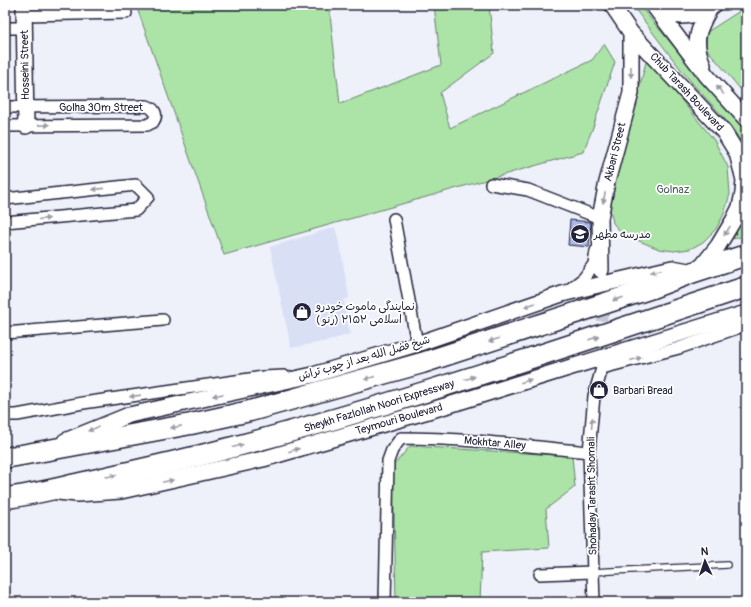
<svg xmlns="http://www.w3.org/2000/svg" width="751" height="607" font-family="Pangolin,'Playpen Sans Arabic',sans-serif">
<rect width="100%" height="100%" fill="#eef1fa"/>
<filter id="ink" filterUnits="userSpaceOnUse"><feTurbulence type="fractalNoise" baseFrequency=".025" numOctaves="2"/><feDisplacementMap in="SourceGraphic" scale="8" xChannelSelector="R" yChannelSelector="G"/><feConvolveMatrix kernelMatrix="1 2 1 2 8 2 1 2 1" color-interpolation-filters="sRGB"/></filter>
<g filter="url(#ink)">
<path fill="#d9e0f5" d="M335,227l6,24 8,47 -5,2 2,16 4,18 -22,7 -37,7 -21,-101z
M746,343v80h-2v-79z"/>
<path fill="#ace3a6" stroke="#678270" d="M136,5h193l11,99 101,-39 -7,-60h55l5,48 -54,40 10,35 142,-68 12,-16 11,18 -23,68 -9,22 -359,103z
M632,5h7l42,50 65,70v28c-10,-27 -35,-48 -54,-70 -21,-25 -40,-52 -60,-78z
M746,7v89l-40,-48 1,-16z
M647,58l67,82 14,27 2,27 -6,20 -8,15 -13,13 -13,7 -16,2 -15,-2 -37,-15 -9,-11 -3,-15 3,-17z
M746,209v26l-13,4z
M410,446l162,10 3,31 -29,22 3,39 -67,4 -2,50h-84l-3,-136z"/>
<path fill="#a9b9e8" stroke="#22223b" d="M570,220l21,2 -2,25 -21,-2z"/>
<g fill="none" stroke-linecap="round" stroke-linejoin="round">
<path stroke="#c5c8d4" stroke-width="11" stroke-dasharray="11 5.5" stroke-linecap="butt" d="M601,277l2,87"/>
<defs>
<path id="lane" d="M592,572l135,-7"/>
<path id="street" d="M24,15l102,-2
M5,28h19
M5,107l142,-1c8,3 11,9 6,16l-6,3 -142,1
M491,184l37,6 72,28 -1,8
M5,199l131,-14 12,12 -12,13 -131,12
M394,219l23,125
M566,292l18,-14 10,-14 2,-13
M5,333l158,-13
M603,365l-1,3 77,-20 67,-23
M5,415h12l66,-12 180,-26 21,-1
M540,574l52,-2
M385,602l3,-141 4,-11 9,-12c63,0 126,8 188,14
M594,602l-5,-150 5,-56 8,-28"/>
<path id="secondary" d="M24,5l2,121
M612,5l19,28 93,99 13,21 7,27 -1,13 -3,14 -7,14 -15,25 -20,25
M653,5l54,71 39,43
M657,10c18,9 39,8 56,-4
M703,65c-10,-24 -6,-34 7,-57
M601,270l-1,-52 7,-36 24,-89v-60
M65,441l64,-26 184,-40 104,-31 145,-50 28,-7 82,-19 22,4
M58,492l19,2 44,-3 142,-32 189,-55 294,-91"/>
<path id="highway" d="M5,458l186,-34 59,-13 172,-48 230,-75 42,-16 52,-17
M5,498c27,-3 53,-10 80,-16 40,-9 80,-18 121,-28 183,-46 361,-108 540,-167"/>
</defs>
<use href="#lane" stroke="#22223b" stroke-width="8"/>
<use href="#street" stroke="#22223b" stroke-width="14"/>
<use href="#secondary" stroke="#22223b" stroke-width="18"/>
<use href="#highway" stroke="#22223b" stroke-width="23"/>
<use href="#lane" stroke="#fff" stroke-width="5.5"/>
<use href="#street" stroke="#fff" stroke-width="11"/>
<use href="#secondary" stroke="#fff" stroke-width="15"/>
<use href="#highway" stroke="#fff" stroke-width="20"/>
</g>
<defs><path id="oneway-solid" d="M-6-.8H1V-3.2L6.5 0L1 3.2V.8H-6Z"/></defs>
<g fill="#9c9ca7">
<use href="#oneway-solid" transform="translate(631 72) rotate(90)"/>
<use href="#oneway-solid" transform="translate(720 90) rotate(-132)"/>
<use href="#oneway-solid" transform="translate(44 125) rotate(-1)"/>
<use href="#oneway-solid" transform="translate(98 189) rotate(174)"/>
<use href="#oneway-solid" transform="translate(604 198) rotate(102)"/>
<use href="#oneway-solid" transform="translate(44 219) rotate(-5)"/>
<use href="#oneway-solid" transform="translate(727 231) rotate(123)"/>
<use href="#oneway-solid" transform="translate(656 271) rotate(167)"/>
<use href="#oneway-solid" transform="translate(618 299) rotate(162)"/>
<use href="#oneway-solid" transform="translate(530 305) rotate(161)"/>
<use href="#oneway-solid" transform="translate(594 338) rotate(-19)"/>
<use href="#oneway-solid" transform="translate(494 340) rotate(162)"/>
<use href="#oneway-solid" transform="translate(636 359) rotate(-15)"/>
<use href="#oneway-solid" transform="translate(370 378) rotate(164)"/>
<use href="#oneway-solid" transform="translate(470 378) rotate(-18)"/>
<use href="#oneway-solid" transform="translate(526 381) rotate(-17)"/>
<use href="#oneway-solid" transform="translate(218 395) rotate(168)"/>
<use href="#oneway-solid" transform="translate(135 396) rotate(172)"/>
<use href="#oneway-solid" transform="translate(592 423) rotate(-85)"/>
<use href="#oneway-solid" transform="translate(176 427) rotate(169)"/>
<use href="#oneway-solid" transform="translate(93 429) rotate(158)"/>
<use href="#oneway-solid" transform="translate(238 446) rotate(-14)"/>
<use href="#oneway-solid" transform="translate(294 450) rotate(-16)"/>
<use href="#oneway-solid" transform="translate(111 476) rotate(-12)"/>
<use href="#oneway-solid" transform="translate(168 481) rotate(-12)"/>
</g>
</g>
<defs>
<symbol id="school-disc" viewBox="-11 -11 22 22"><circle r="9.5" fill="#22223b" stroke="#fff"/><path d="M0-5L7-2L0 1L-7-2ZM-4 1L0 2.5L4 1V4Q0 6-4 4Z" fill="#fff"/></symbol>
<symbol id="shop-disc" viewBox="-11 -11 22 22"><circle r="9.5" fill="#22223b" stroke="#fff"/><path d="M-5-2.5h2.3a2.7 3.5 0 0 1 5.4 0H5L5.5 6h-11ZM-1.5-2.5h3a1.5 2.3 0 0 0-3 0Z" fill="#fff"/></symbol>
</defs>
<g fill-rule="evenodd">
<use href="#school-disc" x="569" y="223" width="22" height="22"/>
<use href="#shop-disc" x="291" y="301" width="22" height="22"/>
<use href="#shop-disc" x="588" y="379" width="22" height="22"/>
</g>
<g text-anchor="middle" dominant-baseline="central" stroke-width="3.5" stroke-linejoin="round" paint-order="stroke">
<g font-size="11" fill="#22223b" stroke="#fff">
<text transform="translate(25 65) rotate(-91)">Hosseini Street</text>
<text transform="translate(687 92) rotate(47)">Chub Tarash Boulevard</text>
<text x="101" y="107">Golha 30m Street</text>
<text transform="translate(615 152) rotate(-76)">Akbari Street</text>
<text transform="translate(364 358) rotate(-16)">شیخ فضل الله بعد از چوب تراش</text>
<text transform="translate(379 406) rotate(-17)">Sheykh Fazlollah Noori Expressway</text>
<text transform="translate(399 419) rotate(-16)">Teymouri Boulevard</text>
<text transform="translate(495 443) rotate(5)">Mokhtar Alley</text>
<text transform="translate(592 496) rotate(-91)">Shohaday Tarasht Shomali</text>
</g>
<g font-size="11" fill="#4b5c5b" stroke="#fff">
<text x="673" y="189">Golnaz</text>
</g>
<g font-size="11" fill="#22223b" stroke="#fff" text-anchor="start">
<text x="594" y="234">مدرسه مطهر</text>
<text x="316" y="306">نمایندگی ماموت خودرو<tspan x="316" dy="13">( رنو) اسلامی ۲۱۵۲</tspan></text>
<text x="613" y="390">Barbari Bread</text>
</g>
</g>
<rect width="751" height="607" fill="none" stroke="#fff" stroke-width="20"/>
<rect x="10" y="10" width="731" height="587" fill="none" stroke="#22223b" stroke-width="1.5" filter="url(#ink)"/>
<g transform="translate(705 561) rotate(357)" stroke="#ffffff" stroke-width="3" paint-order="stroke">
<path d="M0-3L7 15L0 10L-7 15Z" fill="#22223b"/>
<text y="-6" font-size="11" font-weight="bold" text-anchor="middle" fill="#22223b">N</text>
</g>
</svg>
